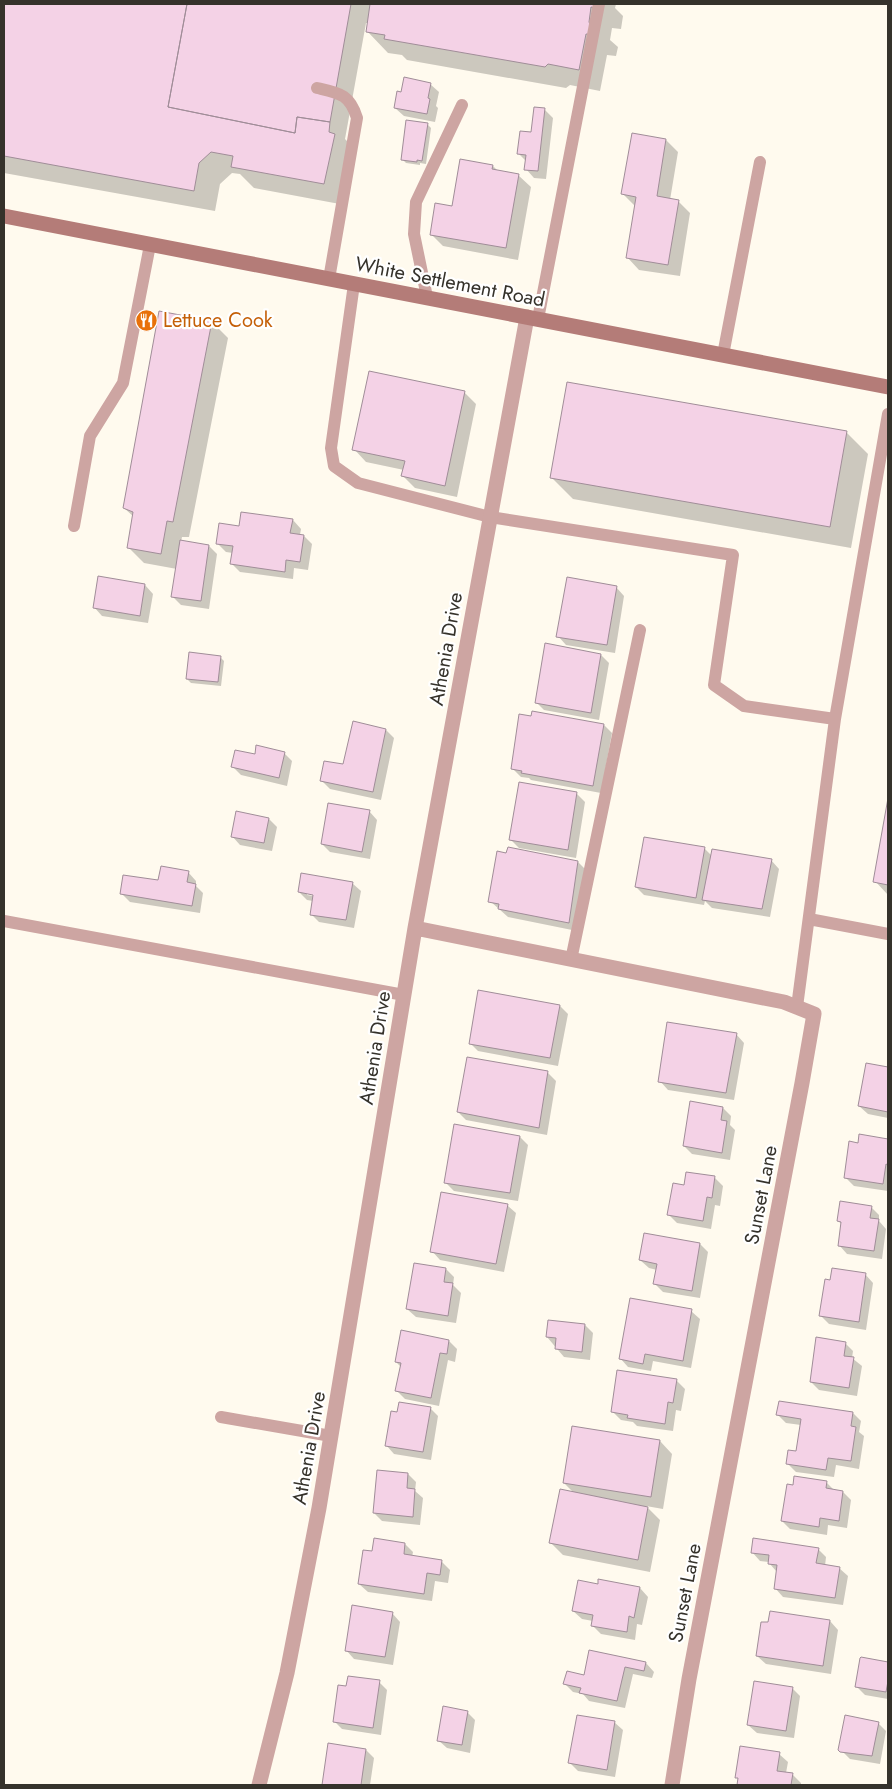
<svg xmlns="http://www.w3.org/2000/svg" width="892" height="1789" font-family="Jost,sans-serif">
<rect width="100%" height="100%" fill="#fffaee"/>
<path fill="#0003" fill-rule="evenodd" d="M4,4h612l-1,4 8,8 -2,13 -9,-1 -2,12 8,7 -2,9 -9,-1 -7,36 -30,-6 -4,3 -159,-28 -5,-5 -14,-2 -21,-22 1,-8h-2l-21,116 6,6 -6,60 -91,-17 -14,-14 -8,-1 -12,11 -5,27 -211,-38z
M430,84l9,8 -3,14 2,2 -3,14 -31,-6 -9,-8 7,-15z
M544,109l9,9 -7,61 -12,-1 -8,-9 1,-7 -9,-9 14,-19z
M427,124l4,4 -5,36 -6,-1v2l-14,-2 -4,-4z
M666,140l12,12 -8,48 8,1 12,12 -10,63 -41,-6 -12,-13 8,-51 -12,-12z
M493,166l5,5 20,4 13,12 -13,73 -75,-14 -12,-12 22,-27z
M212,322l16,16 -39,199h-7l-1,5 28,4 8,8 -8,55 -28,-4 -8,-8 4,-28 -33,-6 -16,-16 6,-30 -10,-9z
M464,392l12,12 -19,93 -42,-9 -12,-12 1,-6 -38,-8 -12,-13z
M846,432l22,22 -17,94 -278,-49 -22,-22z
M293,520l8,9 -1,6 4,1 8,8 -4,26 -14,-2 -1,11 -53,-7 -8,-8 1,-11 -7,-1 -9,-9 23,-16z
M145,585l8,9 -5,29 -46,-7 -8,-9z
M616,587l8,9 -9,57 -49,-8 -8,-9z
M601,655l8,8 -10,57 -55,-10 -8,-8z
M220,657l4,4 -3,25 -30,-3 -4,-4z
M532,718l72,7 8,8 -11,60 -70,-13 -2,-2 -8,-1 -9,-9z
M386,730l8,8 -13,62 -51,-11 -8,-8 22,-15z
M284,753l8,8 -5,25 -46,-11 -8,-8 23,-11z
M577,794l8,8 -9,56 -57,-10 -8,-8z
M888,806v89l-13,-14z
M369,811l8,9 -7,39 -40,-7 -8,-8z
M269,819l8,8 -5,24 -32,-6 -8,-9z
M645,838l60,11 7,7 59,4 8,9 -9,48 -58,-9 -7,-7 -1,4 -60,-10 -8,-8z
M578,862l8,8 -9,61 -69,-14 -18,-16z
M188,872l8,9v5l7,7 -3,20 -70,-11 -8,-8z
M352,883l9,8 -7,37 -35,-6 -8,-8 2,-13 -6,-1 -8,-8zM307,893l12,2v2l-12,-2z
M479,991l81,15 8,8 -10,52 -80,-15 -8,-8z
M736,1034l8,9 -10,57 -66,-10 -8,-9z
M867,1064l21,4v50l-20,-4 -9,-8z
M548,1073l8,8 -9,54 -81,-15 -8,-8z
M723,1108l8,8 -1,9 5,5 -5,30 -38,-6 -8,-8z
M860,1136l28,4v51l-34,-5 -9,-9 14,-33z
M520,1137l8,8 -10,56 -64,-10 -9,-9z
M714,1177l9,9 -3,20 -5,-1 -4,24 -34,-6 -8,-8 16,-29z
M507,1205l9,8 -12,59 -64,-12 -8,-9z
M871,1207l8,8v6l7,8 -4,30 -35,-5 -8,-9 3,-21 -4,-3z
M700,1244l8,8 -8,46 -37,-6 -8,-8 2,-14 -8,-2 -9,-8z
M446,1269l8,8 -1,8 8,8 -5,30 -40,-6 -9,-8z
M865,1274l8,9 -7,47 -37,-6 -8,-8z
M691,1311l9,8 -9,49 -38,-7 -2,10 -23,-4 -8,-9z
M585,1325l8,8 -3,27 -26,-3 -17,-20z
M449,1341l8,8 -2,13 -7,-2 -9,46 -34,-7 -8,-8 4,-24 -5,-5z
M845,1343l8,8 -1,7 10,8 -5,30 -38,-6 -8,-8z
M676,1380l9,9 -4,22 -5,-1 -3,21 -36,-5 -4,-4 -12,-2 -9,-9z
M430,1408l8,8 -7,44 -37,-6 -8,-9 12,-32z
M853,1413l8,8 -2,11 5,4 -5,33 -23,-4 -2,12 -38,-5 -9,-9 10,-10 4,-28 -15,-2 -9,-9z
M573,1427l87,14 12,13 -9,55 -17,-3 14,14 -10,52 -87,-17 -12,-12 23,-50 -10,-10z
M408,1474l8,8 -1,9 8,7 -3,27 -38,-4 -8,-8z
M826,1482l9,9 8,1 8,8 -4,28 -19,-3 -1,10 -37,-6 -8,-8 12,-35z
M405,1544l8,8 -1,5 30,5 8,8 -2,13 -13,-2 -3,20 -64,-9 -9,-8 14,-32z
M818,1549l8,8 -1,9 14,2 9,8 -5,29 -60,-8 -8,-9 2,-16 -8,-9v-1l-9,-1 -8,-9z
M599,1585l41,3 8,9 -6,28 -5,-1 -2,16 -34,-6 -9,-9 1,-4 -11,-2 -9,-8z
M392,1613l8,9 -7,43 -39,-6 -8,-9z
M830,1621l8,9 -7,44 -65,-10 -9,-8z
M590,1651l56,12 8,9 -2,6 -19,-4 -8,34 -36,-7 -6,-7 -10,-2 -8,-8 20,-8z
M862,1658l26,6v35l-23,-4 -8,-8z
M379,1682l8,8 -6,45 -39,-6 -8,-8 13,-33z
M792,1688l8,8 -6,42 -37,-5 -9,-8z
M467,1712l8,8 -5,33 -23,-5 -9,-8z
M614,1722l9,8 -8,47 -37,-6 -8,-8z
M878,1723l8,8 -6,33 -30,-5 -10,-10z
M329,1744l37,6 8,8 -4,27h-47z
M779,1754l9,8 -2,11 7,2 8,8v2h-63l1,-5 -2,-3z"/>
<path fill="#f4d2e6" stroke="#a08d98" d="M4,4h183l-19,103 127,26 2,-16 33,5 -1,10 6,2 -11,50 -93,-17 2,-11 -22,-4 -12,11 -5,28 -190,-35z
M187,4h164l-21,118 -33,-5 -2,16 -127,-26z
M370,4h231l-1,5 -9,-2 -2,15 6,13 -9,-1 -7,36 -31,-6 -3,3 -161,-28 1,-4 -19,-3z
M404,77l27,6 -3,15 2,1 -3,15 -33,-6 3,-17 4,1z
M534,107l11,1 -7,63 -14,-1 2,-15 -9,-1 3,-23 11,1z
M406,120l22,3 -6,38 -5,-1v2l-16,-2z
M632,133l34,6 -9,57 22,4 -11,65 -42,-7 10,-61 -15,-3z
M460,159l33,6 -1,4 27,5 -13,74 -76,-13 5,-32 17,3z
M159,311l53,10 -39,201 -6,-1 -6,33 -34,-6 6,-36 -10,-4z
M369,371l96,20 -20,95 -44,-10 4,-15 -53,-11z
M567,382l280,49 -17,96 -280,-49z
M241,512l52,7 -3,14 14,2 -4,27 -14,-2 -1,12 -55,-8 3,-18 -17,-2 3,-21 20,3z
M180,540l29,5 -8,56 -30,-4z
M98,576l47,8 -5,32 -47,-8z
M567,577l50,9 -10,59 -51,-8z
M545,643l56,11 -10,59 -56,-10z
M189,652l32,4 -3,26 -32,-3z
M532,711l72,13 -11,62 -72,-13 1,-2 -11,-2 8,-55 12,2z
M353,721l33,8 -13,63 -53,-11 4,-20 19,3z
M256,745l29,7 -6,26 -48,-11 4,-17 20,4z
M519,782l58,10 -9,58 -59,-10z
M888,798v87l-15,-3z
M328,803l42,7 -8,42 -41,-8z
M236,811l33,7 -5,25 -33,-6z
M644,837l61,10 -9,51 -61,-11z
M508,847l70,14 -9,62 -71,-14 1,-5 -11,-2 9,-51 9,2z
M712,849l60,10 -10,50 -60,-9z
M161,866l28,5 -2,11 9,2 -4,22 -72,-12 3,-19 35,5z
M301,873l52,9 -7,38 -36,-5 3,-20 -15,-3z
M478,990l82,15 -10,53 -81,-14z
M667,1022l70,11 -11,60 -68,-11z
M467,1057l81,14 -9,57 -82,-16z
M866,1063l22,4v45l-30,-6z
M690,1101l33,6 -2,13 6,1 -5,32 -39,-7z
M454,1124l66,12 -10,57 -66,-10z
M859,1134l29,5v26l-2,-1 -3,20 -39,-6 5,-37 9,2z
M686,1172l29,4 -3,22 -5,-1 -4,24 -36,-6 6,-32 11,2z
M441,1192l67,12 -12,60 -66,-12z
M840,1201l32,5 -2,12 9,1 -5,32 -36,-5 3,-24 -4,-1z
M644,1233l56,10 -8,48 -39,-7 4,-20 -18,-4z
M414,1263l32,5 -2,14 9,1 -5,33 -42,-7z
M832,1268l34,5 -7,49 -40,-6 6,-37 5,1z
M630,1298l62,11 -9,52 -38,-7 -2,10 -24,-5z
M548,1320l37,4 -3,28 -27,-3 1,-11 -10,-1z
M401,1330l48,10 -2,14 -7,-1 -9,45 -36,-7 6,-28 -6,-1z
M816,1337l30,5 -2,14 10,1 -5,31 -39,-6z
M617,1370l60,9 -4,24 -5,-1 -3,22 -38,-6 1,-3 -17,-3z
M779,1401l74,11 -2,14 5,1 -5,34 -23,-3 -2,12 -40,-6 2,-14 8,1 5,-32 -25,-4z
M399,1402l32,5 -8,45 -38,-6 6,-35 6,1z
M572,1426l88,14 -9,57 -88,-14z
M377,1470l31,3 -1,15 8,1 -2,28 -40,-4z
M794,1476l33,5 -1,7 17,3 -4,30 -19,-3 -1,9 -38,-6 6,-37 6,1z
M560,1489l88,18 -10,53 -89,-17z
M374,1538l31,5 -1,11 38,6 -2,15 -13,-2 -3,21 -66,-10 5,-34 9,1z
M753,1538l66,10 -3,15 24,4 -5,31 -61,-9 3,-24 -9,-1 1,-9 -18,-2z
M598,1579l42,8 -6,31 -5,-2 -2,16 -36,-6 2,-11 -21,-4 6,-31 20,4z
M352,1605l41,7 -8,45 -40,-6z
M770,1611l60,9 -7,46 -67,-10 5,-34h7z
M589,1650l57,12 -2,9 -19,-4 -8,34 -38,-8 2,-5 -18,-4 4,-13 17,4z
M861,1657l27,5v19l-2,11 -31,-5 5,-29z
M348,1676l32,4 -7,48 -40,-6 5,-37 8,1z
M754,1681l39,6 -7,44 -39,-6z
M443,1706l25,5 -6,34 -25,-4z
M577,1715l38,6 -8,49 -39,-7z
M845,1715l34,7 -7,34 -32,-4 -2,-2z
M328,1743l38,6 -5,36h-39z
M740,1746l40,6 -3,19 16,2 -2,12h-54l1,-7h-3z"/>
<g fill="none" stroke-linecap="round" stroke-linejoin="round">
<path stroke="#cda5a2" stroke-width="12" d="M317,88c22,5 33,6 40,30l-28,161
M354,284l-23,164 3,18 24,17 132,34 243,38 -19,130 30,21 91,13
M427,297l-13,-63 2,-32 46,-97
M538,319l61,-315
M723,355l37,-193
M74,526l16,-90 33,-53 27,-138
M809,919l79,15
M4,921l400,74
M571,960l69,-330
M797,1007l38,-288 53,-305
M221,1417l110,19"/>
<path stroke="#cda5a2" stroke-width="15" d="M415,928l369,74 30,12 -12,69 -113,596 -17,106
M259,1785l28,-112 32,-165 96,-580 112,-611"/>
<path stroke="#b47c78" stroke-width="15" d="M4,216l884,171"/>
</g>
<defs>
<symbol id="restaurant-disc" viewBox="-11 -11 22 22"><circle r="9.5" fill="#e8710a" stroke="#fff"/><path d="M-5-6h1v4h1v-4h1v4h1v-4h1v5L-1.5 .5V6h-2V.5L-5-1ZM5-6V6H3V1.5H1.5Q1.5-4 5-6Z" fill="#fff"/></symbol>
</defs>
<g fill-rule="evenodd">
<use href="#restaurant-disc" x="134" y="308" width="25" height="25"/>
</g>
<g text-anchor="middle" dominant-baseline="central" stroke-width="4.5" stroke-linejoin="round" paint-order="stroke">
<g font-size="20" fill="#35322b" stroke="#fff">
<text transform="translate(450 282) rotate(11)">White Settlement Road</text>
<text transform="translate(446 649) rotate(-80)">Athenia Drive</text>
<text transform="translate(375 1048) rotate(-81)">Athenia Drive</text>
<text transform="translate(761 1195) rotate(-79)">Sunset Lane</text>
<text transform="translate(309 1448) rotate(-80)">Athenia Drive</text>
<text transform="translate(685 1593) rotate(-79)">Sunset Lane</text>
</g>
<g font-size="20" fill="#c56008" stroke="#fff" text-anchor="start">
<text x="163" y="320">Lettuce Cook</text>
</g>
</g>
<rect width="892" height="1789" fill="none" stroke="#35322b" stroke-width="10"/>
</svg>
